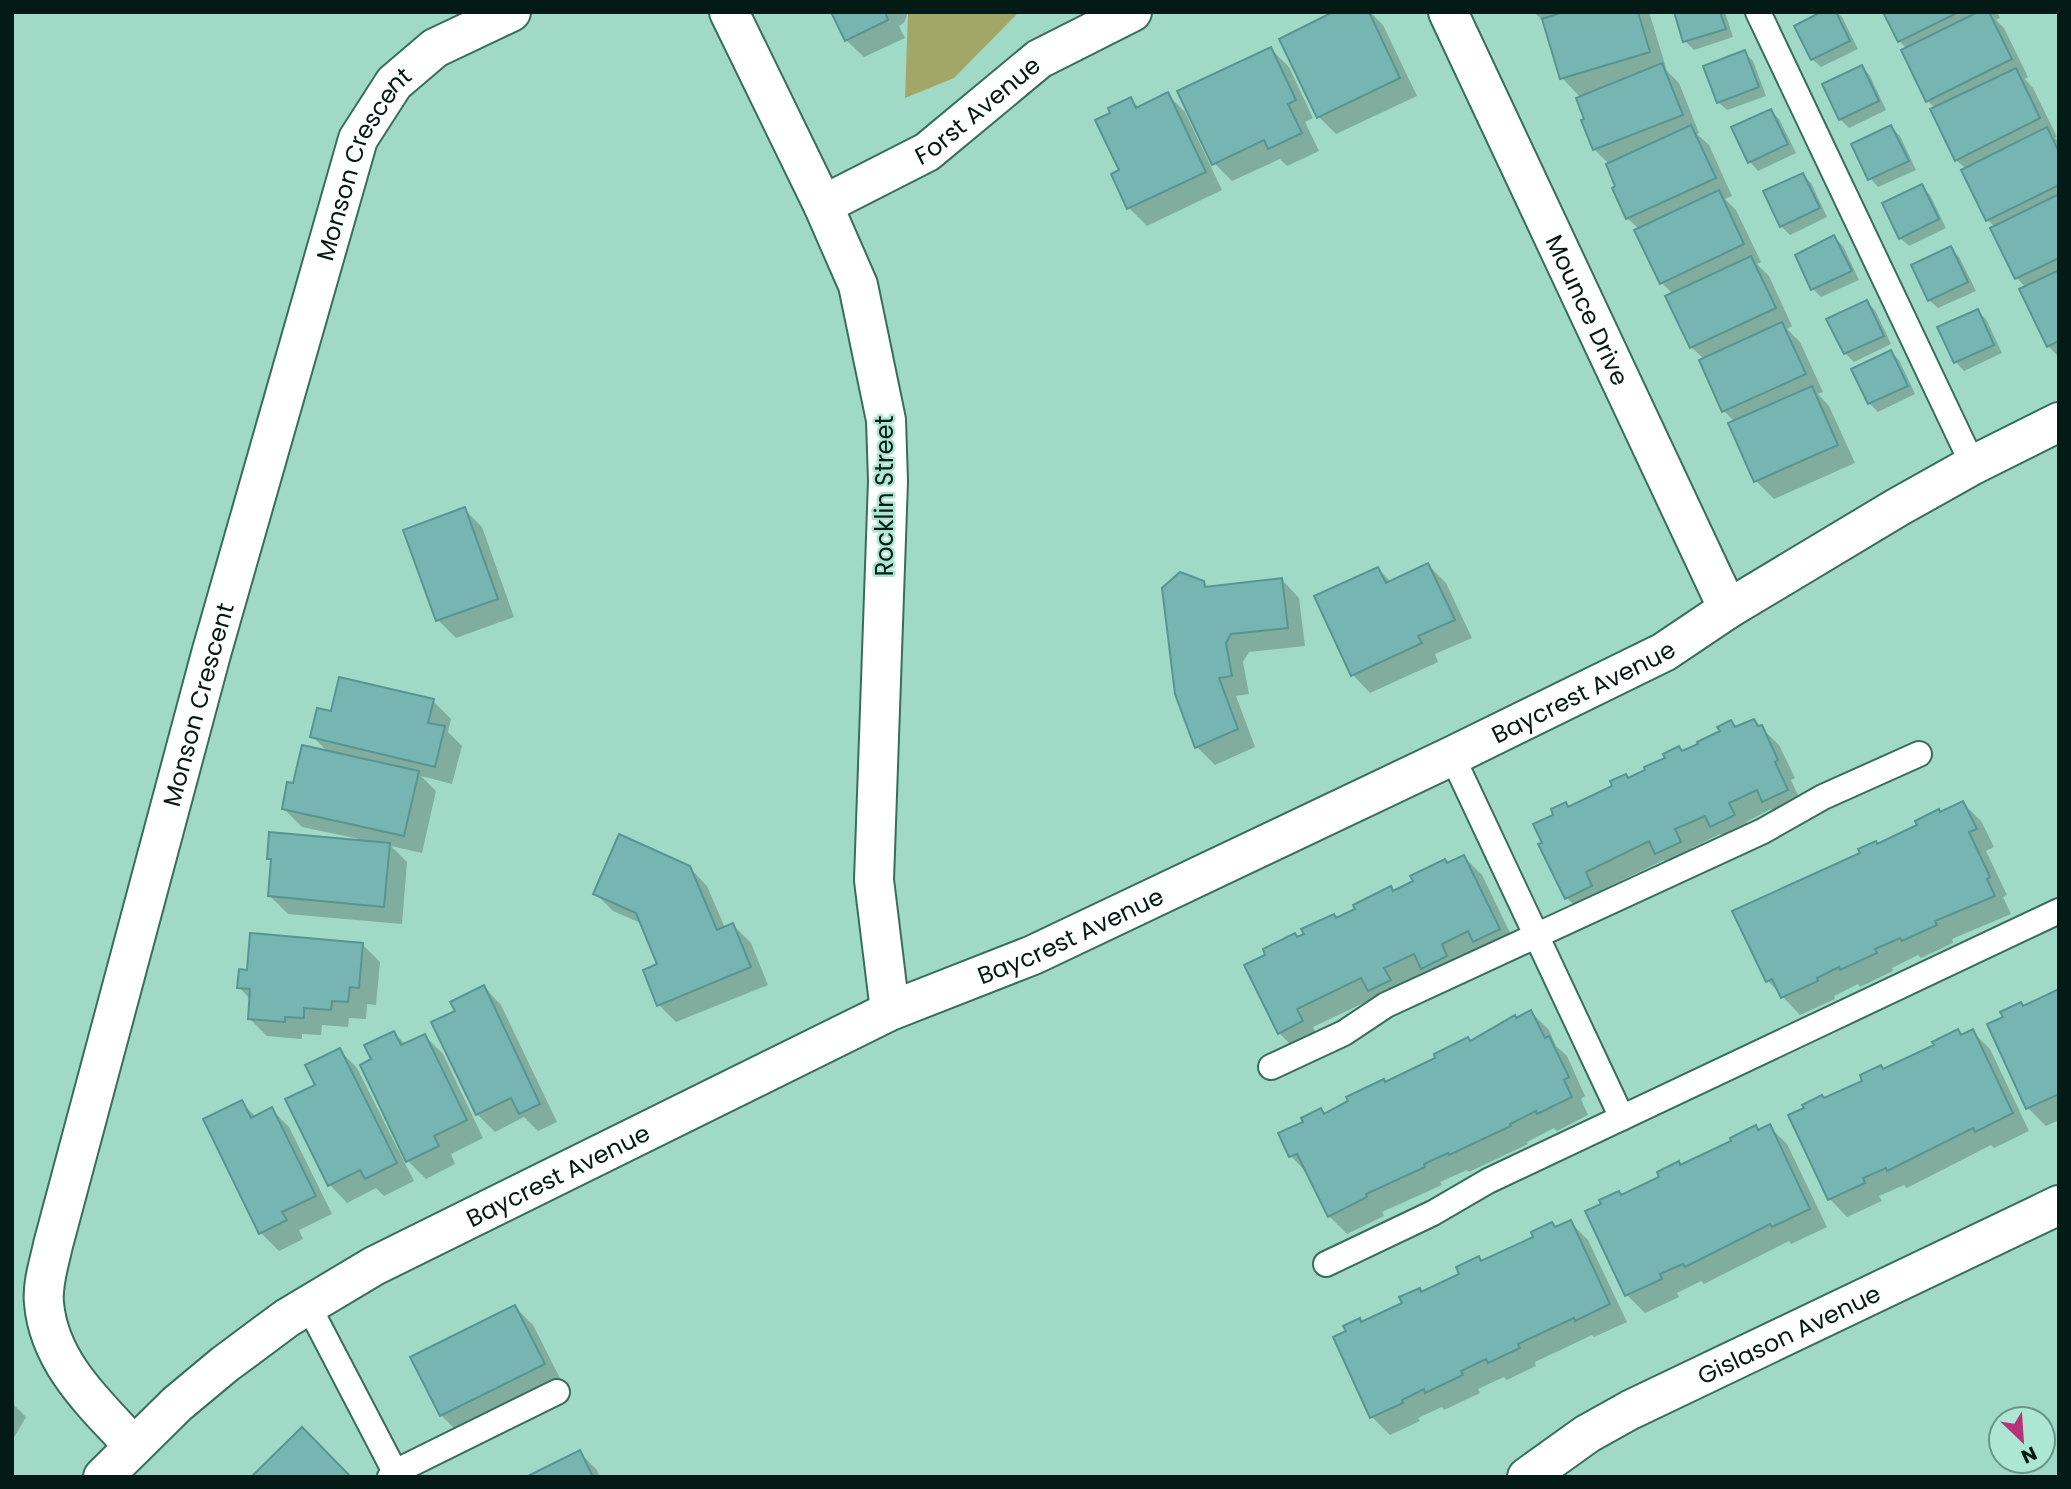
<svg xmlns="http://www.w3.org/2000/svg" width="2071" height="1489" font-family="Poppins,sans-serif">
<rect width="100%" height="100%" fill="#a0d9c6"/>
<path fill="#a2a768" d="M908,12h111l-65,66 -49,20z"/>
<path fill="#0003" d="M833,12h75l-4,11 -5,3 6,12 -41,19 -18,-17z
M1353,12h17l13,13 34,71 -81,38 -18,-18z
M1534,12h115l18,59 12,12 20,50 -2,1 12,11 23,51 -7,3 11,11 25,52 -4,2 12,12 23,50 -5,3 13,13 23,50 -5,2 11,12 26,57 -81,36 -18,-18 -21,-59 -11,-11 -20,-52 -13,-12 -18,-53 -11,-11 -23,-54 -12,-11 -18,-54 -15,-15 -13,-51 -19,-20 -17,-55z
M1676,12h49l8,25 -39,13 -9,-9z
M1825,12h12l5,5 16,32 -37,18 -9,-8z
M1885,12h112l3,6 -4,2 8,8 24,49 -3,2 8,9 24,49 -2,1 4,4v215l-11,-11 -22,-58 -9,-10 -22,-51 -7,-7 -22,-51 -10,-9 -20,-51 -8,-8 -21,-52 -8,-8z
M1271,49l18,18 24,51 -8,4 14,29 -32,15 -7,-7 -48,22 -18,-18z
M1744,52l9,9 13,35 -39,14 -9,-8z
M1862,67l8,9 16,34 -37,18 -9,-9z
M1167,94l18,18 37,78 -75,36 -18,-18 -17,-94 19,-15 8,9z
M1771,111l8,8 17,34 -38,18 -8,-9z
M1891,127l9,9 16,34 -38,17 -8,-9z
M1803,175l8,8 16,34 -37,18 -9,-9z
M1922,186l8,9 16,33 -37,18 -9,-8z
M1834,237l9,9 16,34 -38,17 -8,-8z
M1951,248l8,9 17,34 -38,17 -9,-8z
M1866,302l9,8 16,34 -37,18 -9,-9z
M1977,311l9,8 16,34 -38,18 -8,-9z
M1891,352l8,8 16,34 -37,18 -9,-9z
M464,509l18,18 32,90 -58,21 -18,-18z
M1428,565l18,18 26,55 -37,16 3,8 -68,31 -17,-18 -36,-78 61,-28 13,13z
M1282,580l17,18 6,48 -56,6 -6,10 6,32 -13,2 19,51 -40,18 -18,-18 -20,-54 26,-111 6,6z
M433,701l18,18 -3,13 14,14 -10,38 -31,-8 15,15 -14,62 -31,-7 16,16 -5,62 -114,-10 -18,-18 3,-34 -4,-4 89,-16 1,-3 -57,-12 -18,-18 10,-23 35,-33 -17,-17 20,-23z
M1754,721l25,24 16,33 -4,2 13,28 -22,11 -11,-10 -25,13 6,11 -22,10 -10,-9 -28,14 5,12 -22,11 -11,-11 -62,30 7,14 -25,11 -18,-18 3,-89 114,-55 39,-21 9,-10 6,6z
M1963,803l18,18 13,26 -8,4 21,44 -4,2 8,17 -59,25 1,4 -32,15 -3,-3 -26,13 1,3 -33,16 -2,-3 -24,12 1,3 -35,16 -32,-34 110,-136z
M1464,857l18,18 35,72 -141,50 -63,30 6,13 -22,11 -18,-18 19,-94 39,-19 54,-32 4,4z
M689,867l18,19 18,42 8,-3 18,18 17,42 -92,37 -17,-17 1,-40 -17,-41 -30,-13 -18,-18z
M362,944l18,18 -4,43 -9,-1 -1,15 -17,-1 -1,9 -26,-2 -1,10 -19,-1v5l-35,-3 -18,-18 2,-18 -12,-13 9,-15z
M484,987l17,18 56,117 -19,9 -14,-14 -29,15 -18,-18 -20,-102z
M2059,991v129l-13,6 -18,-18 -3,-100z
M1531,1012l18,18 7,16 11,10 18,40 -4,3 7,16 -31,16 -3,-3 -27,14 1,2 -59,28 -2,-2 -27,12 2,3 -60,27 2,4 -37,18 -18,-18 -20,-41 -18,-19 -11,-22 25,-12 16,-12 4,5z
M1958,1031l4,5 10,-5 18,18 39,82 -35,17 -3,-3 -84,43 -3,-3 -25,11 3,5 -35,16 -17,-18 -5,-99 111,-54z
M394,1033l12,12 19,-9 18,18 40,84 -32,16 4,10 -29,15 -18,-18 -46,-96 11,-5z
M339,1050l18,18 57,113 -30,15 -8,-8 -29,15 -17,-18 -13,-99z
M241,1102l15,15 15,-8 18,18 43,87 -33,16 4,9 -24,12 -18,-18z
M1770,1127l17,17 40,83 -36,17 -2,-3 -85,43 -3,-3 -24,12 2,4 -34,16 -18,-18 -39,-83 93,-46z
M1570,1222l18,18 39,82 -33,15 -2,-2 -57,27 1,4 -29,14 -3,-3 -26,12 2,4 -36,17 -2,-3 -24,11 2,3 -30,14 -18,-18 -37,-79 13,-6 11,-12 4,4 41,-20 15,-14 3,3 39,-18 17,-17 5,5z
M515,1307l18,18 29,57 -103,51 -18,-18z
M12,1403l14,14 -14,24z
M579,1452l18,18 3,7h-70z"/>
<path fill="#77b5b2" stroke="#579592" stroke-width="2" d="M831,12h54l3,8 -43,21z
M1333,12h36l31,66 -83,40 -38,-79z
M1563,12h75l12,40 -90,27 -18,-60z
M1674,12h46l6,17 -43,13z
M1821,12h15l14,29 -39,19 -17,-34z
M1883,12h76l-61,30z
M1978,12h11l23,47 -86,43 -25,-52z
M1271,47l25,53 -8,4 14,29 -34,16 -4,-9 -52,25 -35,-74z
M1745,50l14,37 -42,16 -14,-37z
M1662,63l21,52 -90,35 -12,-30 3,-1 -8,-21z
M1862,65l17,36 -40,19 -17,-36z
M2016,68l24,50 -85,43 -25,-52z
M1168,92l38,80 -79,37 -16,-35 8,-4 -24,-50 15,-7 -2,-5 23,-11 5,11z
M1771,109l17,35 -40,19 -17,-36z
M1691,125l25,53 -90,41 -14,-31 3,-2 -9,-22z
M1891,125l18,36 -41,19 -17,-36z
M2047,127l12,25v33l-73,36 -25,-51z
M1803,173l17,35 -40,19 -17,-36z
M1922,184l17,35 -40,20 -17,-36z
M1719,190l25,54 -84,40 -26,-54z
M2059,194v64l-44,21 -25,-51z
M1834,235l18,36 -41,19 -16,-35z
M1951,246l17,36 -40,19 -17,-36z
M1751,256l25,52 -86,40 -25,-52z
M2059,270v71l-12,6 -28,-58z
M1867,300l17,36 -40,18 -18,-35z
M1978,309l16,36 -40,18 -17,-36z
M1782,322l24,52 -84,38 -23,-52z
M1891,350l17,36 -40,18 -17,-35z
M1812,386l26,59 -84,37 -26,-59z
M465,507l33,92 -62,22 -33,-91z
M1428,563l27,57 -37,16 4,7 -71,33 -37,-80 64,-29 8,16z
M1180,572l24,9 1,6 77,-9 6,50 -57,6 -5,9 6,33 -13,2 19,51 -43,19 -20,-54 -13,-106z
M339,677l95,22 -6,24 17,3 -10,41 -125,-30 7,-29 14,3z
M1754,719l4,7 4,-1 16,35 -3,2 13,28 -26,12 -5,-12 -28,13 6,12 -25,12 -5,-11 -30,13 6,13 -26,12 -6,-13 -63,31 6,14 -27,13 -27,-55 4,-1 -9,-19 20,-9 -2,-6 15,-7 2,5 44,-21 -2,-5 16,-7 2,4 17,-8 -1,-3 21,-9 -2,-4 16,-8 3,5 16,-7 -1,-2 23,-11 -3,-4 14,-7 4,7z
M302,745l117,26 -15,65 -122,-27 5,-27 6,1z
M1963,801l14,28 -8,3 21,45 -3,2 8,17 -60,25 2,4 -35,16 -2,-3 -25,11 2,4 -37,17 -1,-3 -22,11 1,3 -37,17 -9,-19 -6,3 -34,-71 128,-58 -2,-4 18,-8 1,3 40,-19 -2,-4 24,-12 1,3z
M269,832l121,11 -6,64 -116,-11 3,-37h-4z
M619,834l71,32 27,64 16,-7 18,44 -94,39 -14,-36 14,-6 -21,-51 -43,-19z
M1464,855l36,74 -27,13 -5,-11 -26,13 5,12 -26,13 -7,-15 -30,14 7,12 -23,11 -7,-13 -64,31 6,12 -25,13 -34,-69 21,-10 -2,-6 32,-16 2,4 7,-3 -3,-5 33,-15 2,4 19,-9 -2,-4 38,-19 2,5 20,-10 -3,-5 35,-17 2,4z
M250,933l113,10 -4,45 -9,-1 -2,15 -16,-1 -1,9 -27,-2v10l-19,-1v5l-37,-3 2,-30 -13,-1 2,-19 8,1z
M484,985l56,119 -21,10 -8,-16 -35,17 -45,-93 24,-11 -5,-9z
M2059,989v105l-33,15 -39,-85 16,-7 -3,-5 21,-10 2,4z
M1531,1010l14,28 4,-2 20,41 -5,3 8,17 -35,17 -1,-3 -26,13 1,2 -62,29 -1,-2 -24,11 1,3 -59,27 1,3 -39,20 -31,-63 -8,3 -11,-24 25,-11 -2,-4 20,-10 3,6 24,-13 -2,-4 38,-18 1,3 50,-24 -1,-4 34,-17 2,4 45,-26 1,3z
M1958,1029l3,6 12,-6 40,84 -38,19 -2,-4 -86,43 -1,-3 -23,10 2,5 -37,17 -40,-85 16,-7 -2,-3 20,-10 2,3 38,-17 -2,-6 21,-10 2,4 51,-24 -2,-3z
M394,1031l7,14 24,-11 42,86 -33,16 5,10 -33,16 -46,-97 11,-6 -7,-14z
M340,1048l57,115 -32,16 -5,-9 -32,16 -43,-87 30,-14 -10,-20z
M242,1100l9,18 21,-11 44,89 -34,16 5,8 -28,14 -56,-115z
M1770,1124l40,85 -38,18 -2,-3 -85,43 -2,-3 -23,10 2,5 -37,17 -40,-85 16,-7 -2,-4 20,-9 2,4 38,-18 -2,-5 22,-11 1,4 51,-24 -1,-3 26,-13 2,5z
M1571,1220l39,84 -35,17 -1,-3 -56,26 2,4 -32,15 -2,-4 -25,12 2,4 -38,18 -1,-4 -22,11 1,3 -33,15 -37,-81 13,-6 -3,-5 17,-8 1,4 41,-19 -3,-6 21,-9 1,4 38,-18 -3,-7 23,-11 2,5 52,-24 -2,-5 21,-10 3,5z
M515,1305l30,59 -105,52 -30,-59z
M302,1427l49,50h-100z
M580,1450l13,27h-67z"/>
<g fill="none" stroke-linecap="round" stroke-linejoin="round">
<defs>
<path id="service" d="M1758,12l215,453
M1452,756l170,362
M1271,1067l73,-34 42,-28 377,-174 60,-34 96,-43
M1326,1264l107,-51 55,-32 571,-270
M308,1305l87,167
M390,1477l5,-5 162,-80"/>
<g id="minor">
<path id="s1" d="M1448,12l280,597"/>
<path id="s2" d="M823,205l104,-53 112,-93 93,-47"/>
<path id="s3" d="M134,1446c-39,-42 -85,-83 -90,-143 -2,-19 5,-39 9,-58l158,-591 147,-515 36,-56 41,-35 76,-36"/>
<path id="s4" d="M103,1477l74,-73 48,-40 62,-46 87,-52 516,-255 143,-56 419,-199 212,-104 64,-43 170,-102 75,-42 86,-43"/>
</g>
<g id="tertiary">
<path d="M729,12l94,193 35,80 28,135 2,61 -14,399 16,131"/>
<path id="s5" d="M1527,1477l60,-43 43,-24 429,-205"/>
</g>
</defs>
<use href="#service" stroke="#386e5e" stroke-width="28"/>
<use href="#minor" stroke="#386e5e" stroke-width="42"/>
<use href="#tertiary" stroke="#386e5e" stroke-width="42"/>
<use href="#service" stroke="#fff" stroke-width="24"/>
<use href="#minor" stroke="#fff" stroke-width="38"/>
<use href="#tertiary" stroke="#fff" stroke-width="38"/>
</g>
<g text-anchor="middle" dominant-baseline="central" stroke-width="5" stroke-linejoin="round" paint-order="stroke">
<g font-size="24" fill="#041a14" stroke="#ade6d3">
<text stroke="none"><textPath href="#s2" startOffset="182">Forst Avenue</textPath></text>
<text stroke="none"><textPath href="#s3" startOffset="1358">Monson Crescent</textPath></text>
<text stroke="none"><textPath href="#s1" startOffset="329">Mounce Drive</textPath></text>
<text transform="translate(884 496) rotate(-90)">Rocklin Street</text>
<text stroke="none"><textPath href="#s4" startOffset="1684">Baycrest Avenue</textPath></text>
<text stroke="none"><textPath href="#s3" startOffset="791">Monson Crescent</textPath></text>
<text stroke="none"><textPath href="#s4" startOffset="1116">Baycrest Avenue</textPath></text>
<text stroke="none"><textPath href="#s4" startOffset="550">Baycrest Avenue</textPath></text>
<text stroke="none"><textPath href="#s5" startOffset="299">Gislason Avenue</textPath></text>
</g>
</g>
<rect width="2071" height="1489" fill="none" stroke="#041a14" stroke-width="28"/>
<g transform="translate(2022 1440) rotate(155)"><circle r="33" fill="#ade6d3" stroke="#699487" stroke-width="2"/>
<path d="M0-5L12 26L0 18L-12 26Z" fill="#b8347a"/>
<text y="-10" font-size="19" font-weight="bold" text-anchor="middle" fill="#041a14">N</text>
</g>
</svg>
